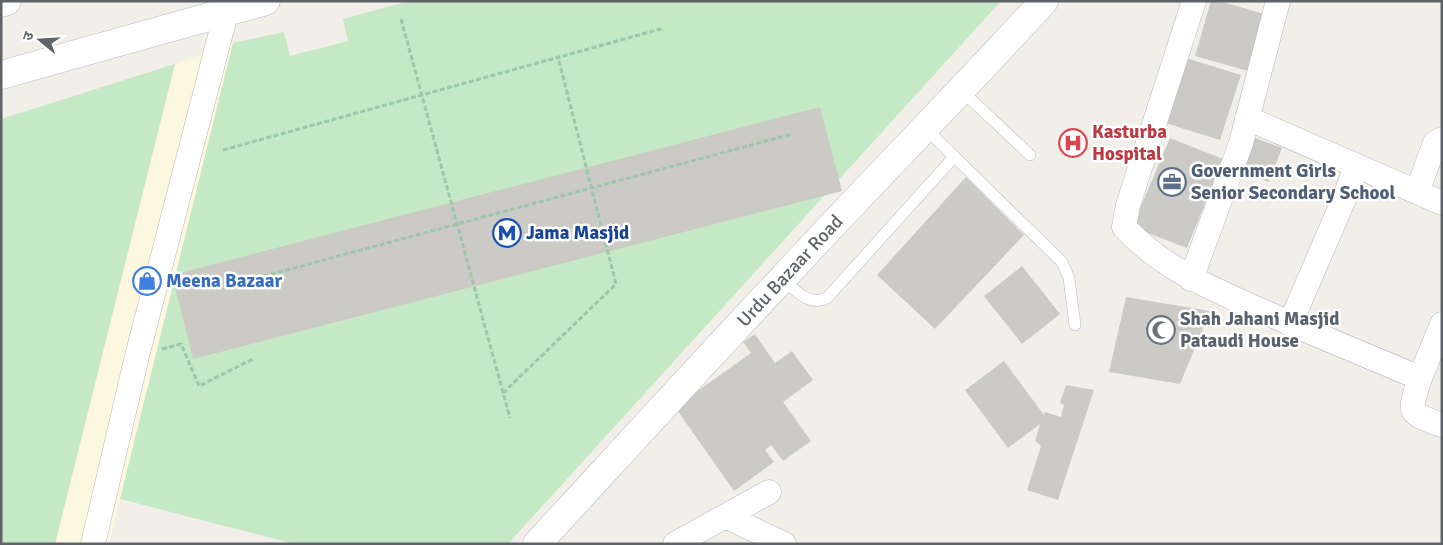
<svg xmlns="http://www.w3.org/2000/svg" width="1443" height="545" font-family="Signika,'Noto Sans Devanagari',sans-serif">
<rect width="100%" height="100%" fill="#f1efe8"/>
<path fill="#fef7e0" d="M233,43l-124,501h-54l120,-480z"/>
<path fill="#c5e8c5" d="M409,1h592l-493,543h-213l-175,-45 113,-456 51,-11 6,24 58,-15 -5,-22z
M175,64l-120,480h-54v-425z"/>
<path fill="#cccac5" d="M1211,1h8l45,13 -16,57 -53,-15z
M1183,57l58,18 -21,65 -58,-18z
M820,107l22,84 -649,168 -21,-84z
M1170,138l53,21 -36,89 -55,-21z
M1255,138l27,10 -13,34 -27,-10z
M966,177l58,58 -89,94 -58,-54z
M1022,266l38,48 -38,30 -38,-48z
M1126,297l84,14 -30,73 -71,-12z
M755,334l20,29 17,-12 21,29 -30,22 28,39 -28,20 -12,-16 -6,5 9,12 -40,29 -59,-84 76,-54 -8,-11z
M1004,361l40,54 1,-3 16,5 3,-12 -4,-2 6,-18 28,5 -36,110 -31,-10 14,-44 -6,-5 5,-17 -32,24 -43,-58z"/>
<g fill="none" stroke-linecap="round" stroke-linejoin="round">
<defs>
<path id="lane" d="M962,91l68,64
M925,128l137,134 7,16 6,47
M783,279c12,11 26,28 44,19l127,-141"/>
<path id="street" d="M1194,1l-66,204 -4,22c39,42 87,61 138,84 52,23 105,45 158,67l22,-54
M1247,118l195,85
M1417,192l18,-49 7,-4
M1191,279l50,-136 37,-142
M1290,324l54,-125 12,-33
M1420,378c-11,36 -14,34 22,47
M725,516l59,28
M93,544l44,-188 89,-343
M675,544l94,-52"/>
<path id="secondary" d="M1,3l6,-2
M1,75l265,-74
M537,544c82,-89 163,-178 246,-266 86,-93 175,-183 261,-277"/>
</defs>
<use href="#lane" stroke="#b5b8bc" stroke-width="12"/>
<use href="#street" stroke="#b5b8bc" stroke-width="25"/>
<use href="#secondary" stroke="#b6babf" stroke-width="29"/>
<path stroke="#9cc7a9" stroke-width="3" stroke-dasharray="5 2.5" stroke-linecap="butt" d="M401,19l109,399
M223,150l441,-122
M242,282l550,-148
M162,349l19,-5 18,42 54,-27
M503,393l113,-109 -58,-227"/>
<use href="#lane" stroke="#fff" stroke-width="11"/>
<use href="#street" stroke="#fff" stroke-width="24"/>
<use href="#secondary" stroke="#fff" stroke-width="28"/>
</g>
<defs>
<symbol id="hospital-ring" viewBox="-11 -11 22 22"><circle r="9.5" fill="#fff" stroke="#e0444e" stroke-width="1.5"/><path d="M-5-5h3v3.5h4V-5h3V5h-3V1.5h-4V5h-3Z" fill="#e0444e"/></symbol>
<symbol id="office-ring" viewBox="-11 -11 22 22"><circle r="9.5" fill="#fff" stroke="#5c6f8a" stroke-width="1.5"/><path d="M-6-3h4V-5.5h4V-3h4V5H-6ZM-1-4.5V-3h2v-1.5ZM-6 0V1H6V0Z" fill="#5c6f8a"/></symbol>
<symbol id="metro-ring" viewBox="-11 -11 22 22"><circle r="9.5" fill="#fff" stroke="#1a4fb4" stroke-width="1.5"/><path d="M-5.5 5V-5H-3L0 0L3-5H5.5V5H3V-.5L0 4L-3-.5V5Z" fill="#1a4fb4"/></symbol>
<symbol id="shop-ring" viewBox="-11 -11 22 22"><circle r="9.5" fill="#fff" stroke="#3f7fe0" stroke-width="1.5"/><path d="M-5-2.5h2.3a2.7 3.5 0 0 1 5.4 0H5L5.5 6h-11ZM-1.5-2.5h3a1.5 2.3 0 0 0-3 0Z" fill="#3f7fe0"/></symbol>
<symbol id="mosque-ring" viewBox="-11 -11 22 22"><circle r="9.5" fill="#fff" stroke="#6b7280" stroke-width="1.5"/><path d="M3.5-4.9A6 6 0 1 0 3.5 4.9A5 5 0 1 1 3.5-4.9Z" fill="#6b7280"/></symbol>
</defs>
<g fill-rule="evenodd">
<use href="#hospital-ring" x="1057" y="127" width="32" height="32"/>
<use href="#office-ring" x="1156" y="166" width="32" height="32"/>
<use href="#metro-ring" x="491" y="217" width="32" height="32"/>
<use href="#shop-ring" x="131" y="265" width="32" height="32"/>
<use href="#mosque-ring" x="1145" y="314" width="32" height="32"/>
</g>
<g text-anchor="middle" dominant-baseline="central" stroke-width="5" stroke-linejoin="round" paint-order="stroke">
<g font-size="19" font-weight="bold" fill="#be3a42" stroke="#fff" text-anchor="start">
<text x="1092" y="132">Kasturba<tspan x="1092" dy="22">Hospital</tspan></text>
</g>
<g font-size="19" font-weight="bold" fill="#4e5e75" stroke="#fff" text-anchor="start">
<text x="1191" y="171">Government Girls<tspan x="1191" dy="22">Senior Secondary School</tspan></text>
</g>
<g font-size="19" font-weight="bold" fill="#164399" stroke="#fff" text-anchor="start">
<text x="526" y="233">Jama Masjid</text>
</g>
<g font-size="19" fill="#5f6368" stroke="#fff">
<text transform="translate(790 271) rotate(-47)">Urdu Bazaar Road</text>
</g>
<g font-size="19" font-weight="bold" fill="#366cbe" stroke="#fff" text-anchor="start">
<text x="166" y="281">Meena Bazaar</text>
</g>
<g font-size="19" font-weight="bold" fill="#5b616d" stroke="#fff" text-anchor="start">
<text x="1180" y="319">Shah Jahani Masjid<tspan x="1180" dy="22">Pataudi House</tspan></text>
</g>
</g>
<rect width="1443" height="545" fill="none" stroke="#5f6368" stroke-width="5"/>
<g transform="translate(40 40) rotate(288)" stroke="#ffffff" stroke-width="4" paint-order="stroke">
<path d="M0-4L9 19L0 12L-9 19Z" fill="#5f6368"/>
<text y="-8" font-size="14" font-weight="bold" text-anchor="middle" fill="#5f6368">उ</text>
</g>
</svg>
